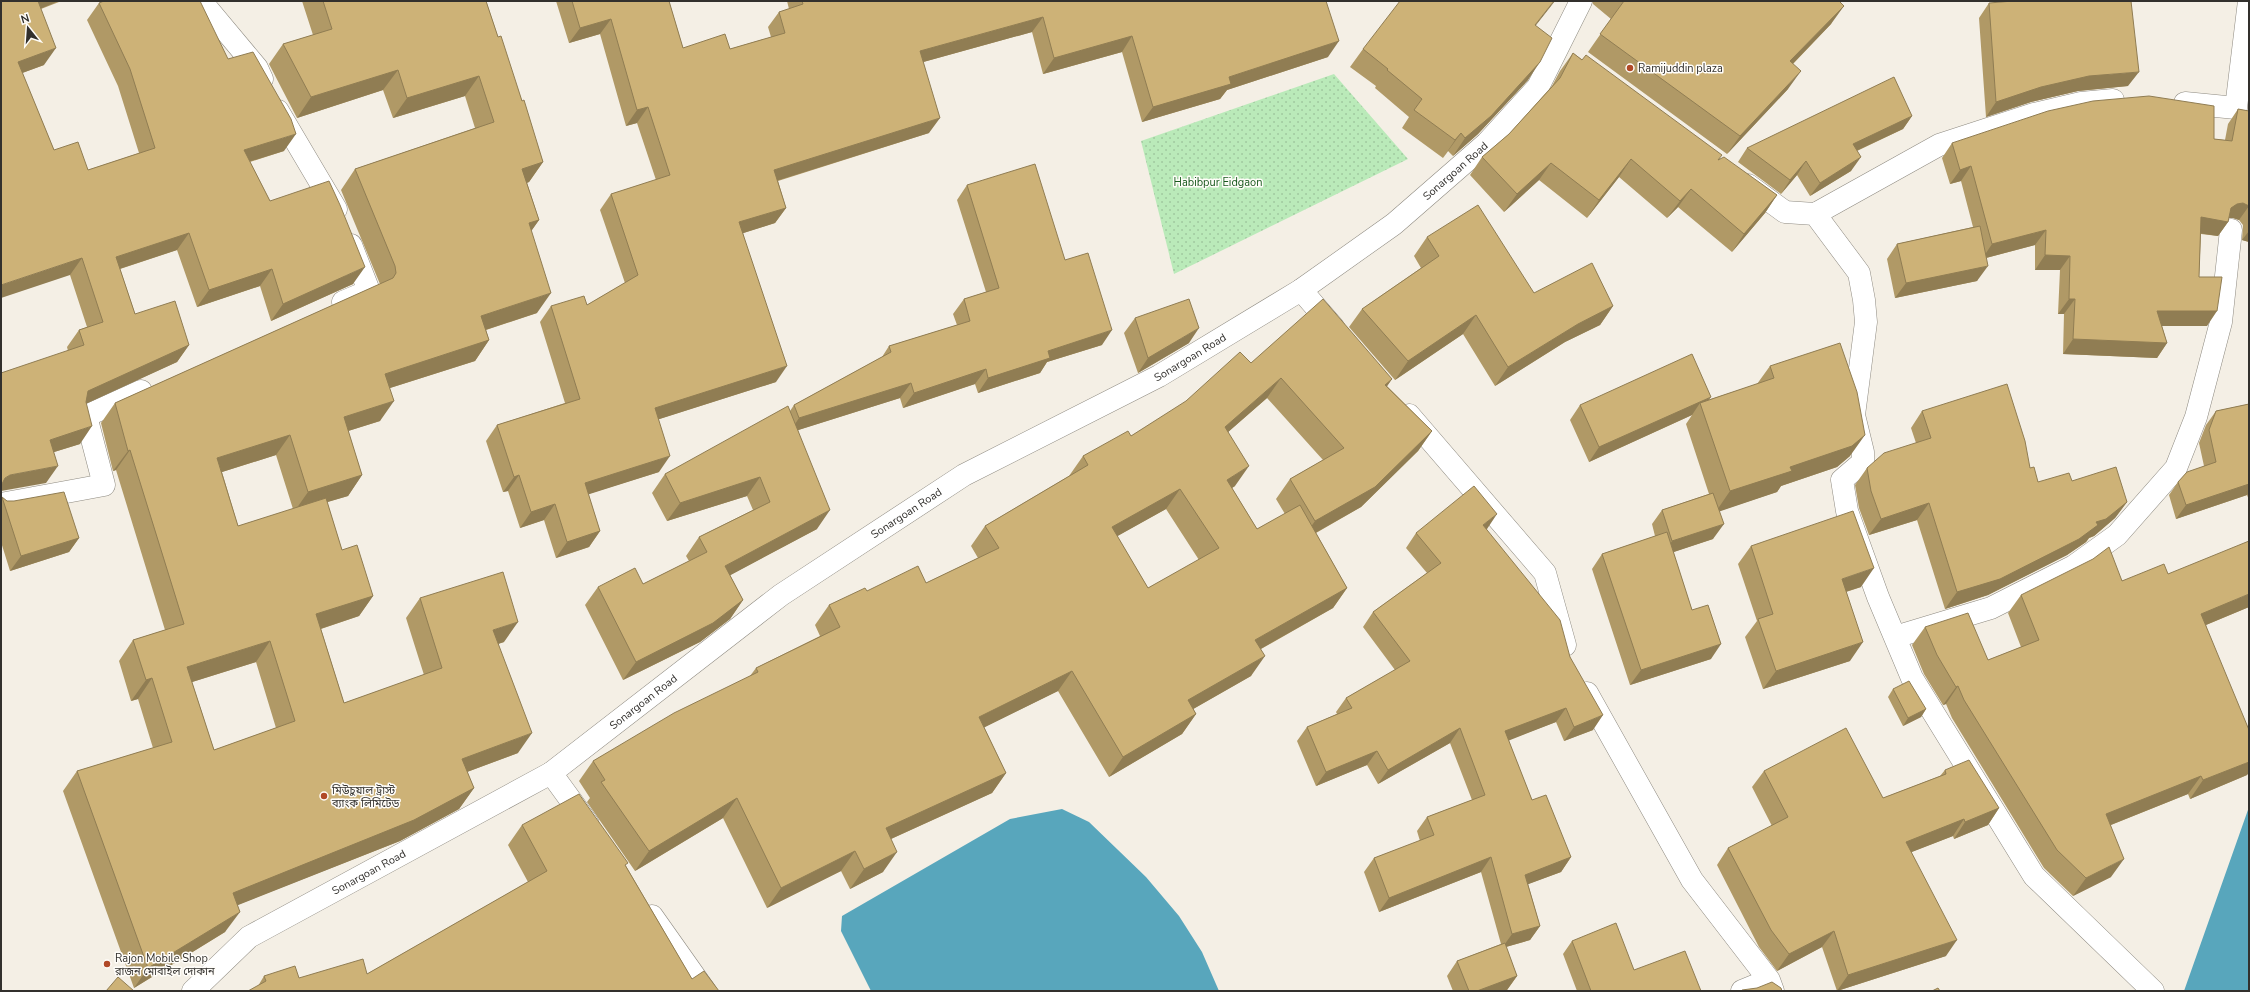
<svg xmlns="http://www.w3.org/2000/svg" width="2250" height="992" font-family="'Nunito Sans','Noto Sans Bengali',sans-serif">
<defs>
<pattern id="park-dots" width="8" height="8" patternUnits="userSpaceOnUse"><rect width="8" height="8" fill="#baeab9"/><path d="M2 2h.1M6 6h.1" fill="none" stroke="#a0c99f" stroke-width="1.8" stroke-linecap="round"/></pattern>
</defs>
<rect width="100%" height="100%" fill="#f4efe5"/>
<path fill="url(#park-dots)" d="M1334,74l74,85 -234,115 -33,-133z"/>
<path fill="#58a6bc" d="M2249,807v184h-65z
M1062,809l27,13 57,55 33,39 23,36 17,39h-348l-30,-60 1,-15 168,-97z"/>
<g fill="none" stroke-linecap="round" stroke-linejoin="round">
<defs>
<path id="minor" d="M201,1l56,67 5,11
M2113,100l-32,3 -47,11 -95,31 -124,69 44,59 5,27 2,22 -12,93 9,37v10l-21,18 5,31 31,86 34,81 122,198 119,115
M2185,103l51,5 13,-107
M278,111l58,98
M1748,185l37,27 30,2
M1301,290l33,38
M343,302l26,-11 -18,-46
M1409,415l136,158 20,72
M1,504l103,-19 -18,-69 55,-25
M1895,637l96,-29 83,-42 43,-31 59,-67 20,-51 25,-95 10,-92
M1587,693l105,187 77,100 4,11
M551,773l37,51
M652,916l53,75
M1742,991l27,-11"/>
<g id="major">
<path id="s1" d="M193,991l56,-54 302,-164 230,-178 183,-120 195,-99 142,-86 93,-66 93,-81 51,-56 43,-86"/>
</g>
</defs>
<use href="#minor" stroke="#8e8a81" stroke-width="23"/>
<use href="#major" stroke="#8e8a81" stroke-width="23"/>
<use href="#minor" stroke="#fff" stroke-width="22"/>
<use href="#major" stroke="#fff" stroke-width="22"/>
</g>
<path fill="#b09966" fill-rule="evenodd" d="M1,1l58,1 -18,7 3,56 -22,8 32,77 34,20 51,-17 -21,-67 -31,-66 12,-17 129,56 56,92 -34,11 20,39 83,83 -82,37 -11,-35 -63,21 -20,-57 -57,19 15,45 54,31 -12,17 -91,41 -6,41 -26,8 -8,31 22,-132 -1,-4 12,-17 8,-3 -17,-52z
M302,1h184l12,36 24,64 21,61 -14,20 -2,1 12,37 -8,11 6,82 -51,17 3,10 -14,21 -85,27 -10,33 -32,10 14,44 -14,21 -21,6 15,48 31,46 -14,20 -38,13 23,74 80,-28 -18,-57 14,-20 84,44 -6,2 20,109 -51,19 7,16 -15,21 -59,32 -163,64 -12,27 -91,56 -71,-197 14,-20 76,-23 -15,-49 -7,2 -12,-40 14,-21 32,-10 -49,-160 -3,1 -12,-48 14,-20 265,-119 -39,-94 14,-21 120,-41 -10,-32 -72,22 -10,-28 -86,28 -28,-54 14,-20 30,-9zM276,455l17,54 -55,17 -16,-54zM256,662l20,66 -62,22 -22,-68z
M556,1h113l14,47 47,1 41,-12 -3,-10 11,-15 10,-3 -2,-8h539l2,56 -101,33 -7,9 -78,23 -20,-70 -79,22 -11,-42 -109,30 6,71 -151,48 8,27 -11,15 -32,10 33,149 -117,37v53l-71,22 12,37 -11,16 -33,11 -12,-38 -24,8 -12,-37 -5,1 -17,-51 11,-16 68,-22 -25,-81 11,-16 36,-1 38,-22 -25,-73 11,-16 45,-14 -19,-57 -11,3 -26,-92 -31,9z
M1592,1h247l-8,23 -38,40 -5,25 -61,65 -139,-102 23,-33 -18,-15z
M1989,3l139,83 -50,5 -47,11 -45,15 -7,-99z
M1536,26l-8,54 -50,54 -25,22 -5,-5 -5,7 -41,-30 7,-11 -34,-29 1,-2 -26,-19 13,-18z
M1573,53l147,106 57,36 -12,18 -33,39 -54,-45 -11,11 -48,-41 -32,41 -48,-38 -35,32 -34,-37 12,-18 27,-23 43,-48 8,-15z
M2249,104v138l-7,-2 1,-15 -4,-5 -6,-2h-4l-1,4 -10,14 -17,-2 -2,43 8,49h-45l5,17 -10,15 -94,-4 1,-40h-6l2,-44h-25v-25l-49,13 -9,23 -82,17 -8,-39 10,-15 76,-17 -12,-46 -11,3 -8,-26 10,-15 262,-4 11,1 3,-16 10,-15 10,2v-1z
M1912,116l-9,13 -46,22 -6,20 -41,25 -13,-21 -16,19 -43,-32 9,-14z
M967,185l98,75 37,85 -55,17 -7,11 -62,20 -3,-9 -72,24 -3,-10 -102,32 19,99 -87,46 13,25 -13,19 -30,23 -77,38 -38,-75 13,-18 45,-3 46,-23 -3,-5 13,-19 54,-27 -6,-14 -80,25 -15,-28 13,-19 125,-63 4,-6 88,-48 7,-11 68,-21 -4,-11 11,-15 22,-7 -29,-92z
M1427,237l107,56 79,13 -13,19 -35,17 -70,44 -32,-52 -68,46 -46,-53 13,-18 59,-41 -7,-12z
M1135,318l54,25 -51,30 -14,-40z
M1251,363l141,16 -5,7 45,45 -14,20 -57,56 -45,26 31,55 -14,20 -72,41 -10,27 -58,33 3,5 -14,20 -73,43 -51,-86 -74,36 22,46 -14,20 -101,46 -8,33 -33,17 -9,-18 -74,37 -44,-90 -88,53 -48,-69 3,-4 -11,-17 14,-20 157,-85 6,-8 64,-32 -5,-11 14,-20 38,-14 59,-8 52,-25 -7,-12 14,-20 84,-50 14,-20 48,-20zM1267,398l56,62 -33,19 -14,20 9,15 -28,15 -25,-41 3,-2 -7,-54zM1166,509l33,51 -51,28 -31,-52z
M1770,366l80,90 -13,11 -56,19 -4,6 -58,19 -6,28 -40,13 19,58 19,49 -81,26 -38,-116 10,-15 53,-18 -3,-12 10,-14 47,-16 -23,-70 6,-9 -103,47 -19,-42 10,-15 128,-5 49,-16z
M2249,404v96l-2,-5 -71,24 -7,-24 9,-13 26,-16 -5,-23 7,-18 10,-14z
M1922,411l108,57 8,14 34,-1 55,21 -12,16 -21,18 -5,2 -3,4 -19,13 -79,40 -43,14 -28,-89 -48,15 -10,-27 -4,-23 12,-17 49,-25 -5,-15z
M2,497l5,4 72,37 -10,14 -59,19 -9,-29v-44z
M1486,529l84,128 23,73 -29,11 -8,-19 -48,18 24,60 39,57 -10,15 -33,12 12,42 -10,14 -24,7 11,29 -10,14 -2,1h-52l-6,-15 10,-15 44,-17 -20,-72 -102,40 -15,-40 10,-14 46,-17 -3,-10 10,-14 45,-17 -22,-57 -72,41 -11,-19 -51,21 -19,-45 10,-14 30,-13 -1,-2 10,-14 49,-28 -32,-43 10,-15 54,-39 -21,-25 10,-15 71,-4z
M1751,546l110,41 -15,5 4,69 -87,28 -18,-52 12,-16 -19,-57z
M2168,574l81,33 -43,18 41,150 -57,24 -2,-5 -77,31v52l-38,19 -29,-28 -92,-150 -6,-14 -3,1 -19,-31 -12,-29 13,-18 63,33 33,-13 -13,-34 13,-18z
M1893,689l33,20 -5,8 -18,9 -15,-29z
M1945,770l54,38 -11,17 -34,14 -1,-3 -42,16 35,104 -109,35 -15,-44 -45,24 -18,-24 -42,-82 11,-17 44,-22 -20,-39 12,-16 119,27 57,-22z
M522,825l104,41 66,113 -434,7 6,-10 35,2 68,-4 161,-92 -20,-37z
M1572,941l62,29 67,21h-124l-14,-37z"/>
<path fill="#907d53" d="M34,1h25l-34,14z
M1554,1h1l-33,42 13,-18z
M1844,6l-13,18 -53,55 12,-18z
M1043,17l-11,15 -123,34 11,-15z
M611,19l-11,15 -31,9 11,-15z
M1132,36l-10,16 -79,22 11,-16z
M1339,41l-11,16 -101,33 -7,9 -78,23 11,-15 76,-30z
M56,48l-12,17 -38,14 12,-17z
M1540,62l-12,18 -50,54 -25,22 12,-18z
M398,70l-15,20 -86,28 14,-21z
M1801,71l-13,18 -61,65 13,-18z
M2139,72l-11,14 -50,5 -47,11 -45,15 10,-15 45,-15 48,-11z
M479,76l-14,20 -72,22 14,-20z
M648,107l-11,16 -11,3 11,-16z
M1912,116l-9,13 -60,28 10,-13z
M940,118l-11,15 -166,52 11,-15z
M1461,133l-13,18 -5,7 12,-18z
M296,134l-12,17 -52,16 12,-17z
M1861,157l-10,14 -41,25 10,-13z
M1631,159l-12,18 -32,41 12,-18z
M1806,161l-9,14 -16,19 9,-14z
M543,162l-14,20 -21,7 14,-20z
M1551,163l-12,17 -35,32 13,-18z
M1971,166l-10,15 -11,3 10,-14z
M1691,189l-13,18 -11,11 13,-17z
M1777,195l-12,18 -33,39 12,-18z
M2243,203l6,3 -10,14 -6,-2h-7l2,4 -10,14 -27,-4 10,-15 36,-13z
M786,208l-11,15 -47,15 11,-16z
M539,220l-14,20 4,-17z
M2046,230l-11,15 -53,14 10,-15z
M2249,231v11l-7,-2z
M189,233l-12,17 -73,24 12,-17z
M2045,255l25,1 -10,14h-25z
M82,258l-12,17 -69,23v-13z
M1988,266l-11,15 -82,17 11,-15z
M365,267l-12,17 -82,37 12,-17z
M272,269l-12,17 -63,21 12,-17z
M551,293l-14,20 -70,23 14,-20z
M2069,299h6l-11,15h-6z
M1613,306l-13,19 -35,17 -70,44 13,-19 70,-43z
M2157,311h60l-10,15h-60z
M1476,315l-13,19 -68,46 13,-19z
M1199,328l-10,15 -51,30 10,-15z
M1112,330l-10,15 -55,17 -7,11 -62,20 10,-15 60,-27z
M2073,339l94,4 -10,15 -94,-4z
M489,340l-14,21 -104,33 14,-20z
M189,345l-12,17 -100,46 11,-17z
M787,366l-11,16 -132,42 11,-16z
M986,369l-11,15 -72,24 11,-15z
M1281,378l-14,20 -56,49 14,-20z
M1392,379l-14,20 7,-14z
M911,383l-11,15 -111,35 10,-15z
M1711,397l-9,12 -2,-6 -8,12 -103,47 10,-15z
M394,401l-14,20 -51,16 15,-20z
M92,426l-12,18 -42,13 12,-17z
M1432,431l-14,20 -57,56 -60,34 14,-20z
M290,435l-14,20 -73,23 14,-20z
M1865,435l-15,21 -13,11 -56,19 -4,6 -62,21 15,-22 60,-24z
M130,450l-14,20 -3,1 15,-20z
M670,456l-11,16 -85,27 11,-16z
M58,466l-12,17 -45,8v-8l4,-5 5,-3z
M1249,466l-14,20 -22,14 14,-20z
M362,475l-14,21 -54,16 14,-20z
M519,475l-11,16 -5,1 11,-15z
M760,477l-13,19 -80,25 13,-18z
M2249,484v9l-2,2 -71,24 10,-14z
M1180,489l-14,20 -68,38 14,-20z
M2127,502l-12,16 -21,18 -5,2 -3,4 -19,13 -79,40 -43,14 12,-17 139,-70z
M1929,503l-12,17 -48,15 12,-16z
M555,504l-11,16 -24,8 11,-16z
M830,510l-13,19 -105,56 13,-19z
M1497,514l-10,15 -14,11 10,-15z
M1724,524l-11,15 -51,17 10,-15z
M600,531l-11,16 -33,11 11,-16z
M79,538l-10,14 -59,19 11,-15z
M1874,568l-13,19 -32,10 13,-18z
M1347,588l-14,20 -92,52 14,-20z
M2249,594v13l-60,25 12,-18z
M373,596l-14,20 -57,19 14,-21z
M743,600l-13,19 -30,23 -77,38 13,-18z
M518,622l-14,20 -25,8 14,-20z
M270,641l-14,21 -83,26 14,-21z
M1863,642l-13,19 -87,28 13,-18z
M1721,644l-10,15 -81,26 11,-15z
M1265,656l-14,20 -77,44 14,-20z
M1072,671l-14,20 -93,46 14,-20z
M152,678l-14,21 -7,2 15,-21z
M1958,686l-12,18 -3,1 13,-18z
M1566,708l-10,14 -61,24 10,-15z
M1926,709l-5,8 -18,9 5,-8z
M1196,714l-14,20 -73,43 14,-20z
M1603,715l-10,15 -29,11 10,-14z
M1460,728l-10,15 -72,41 10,-14z
M532,733l-14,20 -70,26 14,-20z
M1377,751l-10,14 -51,21 10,-14z
M2249,762v11l-2,2 -57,24 13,-19z
M1006,773l-14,20 -121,55 15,-20z
M2201,776l-13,18 -95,38 13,-18z
M474,788l-15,21 -59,32 -182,72 15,-20z
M737,798l-14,20 -88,53 14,-20z
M1999,808l-11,17 -34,14 11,-17z
M1964,819l-11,17 -59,23 12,-17z
M855,851l-14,20 -74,37 14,-20z
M897,852l-14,20 -33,17 14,-20z
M1491,857l-10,15 -102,40 10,-14z
M1571,857l-10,15 -46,17 10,-14z
M2124,859l-13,18 -38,19 13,-18z
M240,912l-15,20 -91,56 14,-20z
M1540,926l-10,14 -28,8 10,-14z
M1834,931l-12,16 -45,24 12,-17z
M1957,940l-11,16 -109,35 11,-16z
M1517,976l-10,14 -2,1h-28z"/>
<path fill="#cdb277" stroke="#907d53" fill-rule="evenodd" d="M1,1h37l18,47 -38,14 36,88 24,-8 10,28 67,-22 -25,-79 -31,-66 5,-2h96l28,58 25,-7 38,67 5,15 -52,16 26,51 59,-20 11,24 25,62 -82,37 -11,-35 -63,21 -20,-57 -73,24 19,57 40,-13 14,44 -101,46 -2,11 6,24 -42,14 8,26 -48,9 -5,3 -4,8v-113l83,-28 -5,-15 24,-8 -21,-64 -81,27z
M323,1h163l12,36 3,-1 21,65 2,-1 19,62 -21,7 17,51 -10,3 22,70 -70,23 8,24 -104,34 9,27 -50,16 18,58 -54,17 -18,-57 -73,23 21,68 88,-28 16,52 15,-5 16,51 -57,18 28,89 98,-35 -22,-70 83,-26 15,50 -25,8 39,103 -70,26 12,29 -60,32 -181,73 7,19 -92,56 -71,-197 95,-29 -20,-64 -6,2 -13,-40 51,-16 -54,-174 -2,1 -13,-48 278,-125 3,-5 -1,-7 -40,-97 139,-47 -15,-46 -72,22 -9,-28 -87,27 -28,-53 49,-15zM270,641l25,80 -81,29 -27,-83z
M572,1h97l14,47 42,-14 5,15 55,-16 -6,-21 24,-8 -1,-3h524l13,40 -110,36 2,7 -78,23 -21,-71 -78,22 -11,-41 -123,34 20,67 -166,52 12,38 -47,14 48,144 -132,42 15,48 -85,27 15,48 -33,11 -12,-38 -24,8 -12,-37 -5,2 -17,-52 83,-26 -29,-93 33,-10 3,9 51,-30 -27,-81 59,-19 -22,-68 -11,3 -26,-91 -31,9z
M1400,1h154l-19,24 17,13 -12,24 -49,54 -26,22 -4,-5 -6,7 -41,-30 8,-11 -35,-29 1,-1 -25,-20z
M1623,1h216l5,5 -54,55 11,10 -61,65 -140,-102 24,-33z
M2013,1h118l8,71 -50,4 -48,11 -45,15 -7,-99z
M1573,53l9,7 4,-5 136,100 -4,5 6,-3 53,38 -33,39 -53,-45 -11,12 -49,-42 -32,41 -48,-37 -34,31 -35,-37 27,-23 51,-56z
M1894,77l18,39 -59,28 8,13 -41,26 -14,-22 -16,19 -43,-32z
M2149,96l65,10v33l18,2 6,-32 11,2v95l-6,-3 -6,1 -6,4 -3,14 -27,-5 -2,60h23l-5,34h-60l10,32 -94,-4 2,-40h-6l1,-43 -25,-1 1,-25 -54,14 -21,-78 -11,4 -8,-27 96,-32 45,-10z
M1035,164l30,96 23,-7 24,77 -64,21 2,7 -62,20 -2,-9 -72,24 -3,-10 -112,35 -5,-13 97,-53 -2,-6 81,-25 -6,-22 35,-11 -32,-103z
M1478,205l56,88 58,-30 21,43 -35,18 -70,43 -32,-52 -68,46 -46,-52 77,-53 -12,-19z
M1980,226l8,40 -82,17 -9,-39z
M1189,299l10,29 -51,30 -13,-40z
M1323,299l69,80 -7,6 47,46 -57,56 -60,34 -25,-42 54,-31 -63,-70 -56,49 24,39 -22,14 30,49 43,-24 47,83 -92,52 10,16 -77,44 8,14 -73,43 -51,-86 -93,46 27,56 -120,55 11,24 -33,17 -9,-18 -74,37 -44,-90 -88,53 -48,-69 4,-2 -12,-19 81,-48 84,-41 -2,-4 84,-41 -11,-22 36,-17 2,3 51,-25 8,17 73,-35 -14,-22 103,-61 -5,-9 45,-25 3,5 55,-35 54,-49 11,11zM1180,489l39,59 -71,40 -36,-61z
M1840,343l17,49 8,43 -13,11 -62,21 2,4 -62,20 -30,-88 74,-25 -4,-12z
M1692,354l19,43 -112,50 -19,-42z
M2007,384l18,57 5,27 4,-1 4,15 31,-9 3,8 44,-14 11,35 -21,17 -10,3 2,3 -19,14 -79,40 -43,13 -28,-89 -48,16 -10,-28 -4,-23 17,-15 47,-15 -9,-27z
M2249,404v80l-63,21 -8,-23 9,-10 29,-10 -7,-32 7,-19z
M788,406l42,104 -105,56 18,34 -30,23 -77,39 -38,-75 37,-19 8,16 64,-32 -8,-15 71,-35 -10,-25 -80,26 -15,-29z
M1474,486l23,28 -14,11 77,95 10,37 33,58 -29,12 -8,-19 -61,23 27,69 14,-5 25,62 -46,18 15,51 -28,8 -21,-77 -102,41 -15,-40 60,-23 -7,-18 58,-22 -25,-67 -72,42 -11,-19 -51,21 -19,-45 45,-19 -6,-10 64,-37 -37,-49 68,-49 -25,-30z
M64,492l15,46 -58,18 -19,-59 5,4h7z
M1713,493l11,31 -52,17 -10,-31z
M1853,511l21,57 -32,11 21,63 -87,29 -18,-52 15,-5 -22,-68z
M1667,532l25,78 16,-5 13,39 -80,26 -39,-116z
M2249,541v53l-48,20 48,116v32l-46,18 -2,-4 -95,38 18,45 -38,19 -29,-28 -93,-150 -6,-14 -2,1 -19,-32 -12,-28 43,-14 20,47 51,-20 -18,-45 72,-36 16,-12 13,34 42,-17 4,10z
M1909,681l17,28 -18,9 -15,-29z
M1846,728l37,70 63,-24 -1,-4 24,-10 30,48 -34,14 -1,-3 -58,23 51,98 -109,35 -14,-44 -45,23 -18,-24 -43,-82 60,-31 -24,-46z
M579,794l49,69 -3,2 67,114 12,-8 15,20h-471l18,-10 -2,-5 31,-10 4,12 64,-19 4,15 180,-103 -25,-46z
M1616,923l18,47 51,-19 16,40h-110l-19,-50z
M1505,943l12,33 -40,15h-8l-12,-30z
M118,977l16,14h-28z
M1772,982l9,6 1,3h-40v-1l15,-2z
M1938,988l2,3h-8z"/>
<g fill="#b14927" stroke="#fffdf9" stroke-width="1.5">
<circle cx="1630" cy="68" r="4"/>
<circle cx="324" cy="796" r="4"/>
<circle cx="107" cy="964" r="4"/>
</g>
<g text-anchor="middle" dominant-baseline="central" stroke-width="3" stroke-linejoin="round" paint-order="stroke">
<g font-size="11" fill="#32302d" stroke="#fffdf9" text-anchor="start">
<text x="1638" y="68">Ramijuddin plaza</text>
<text x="332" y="790">মিউচুয়াল ট্রাস্ট<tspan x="332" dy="13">ব্যাংক লিমিটেড</tspan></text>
<text x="115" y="958">Rajon Mobile Shop<tspan x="115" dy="13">রাজন মোবাইল দোকান</tspan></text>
</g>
<g font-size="11" fill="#32302d" stroke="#fffdf9">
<text stroke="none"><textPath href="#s1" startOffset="1511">Sonargoan Road</textPath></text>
<text stroke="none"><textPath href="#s1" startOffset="1186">Sonargoan Road</textPath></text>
<text stroke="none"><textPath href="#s1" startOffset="862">Sonargoan Road</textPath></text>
<text stroke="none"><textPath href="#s1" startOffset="538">Sonargoan Road</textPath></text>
<text stroke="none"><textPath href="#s1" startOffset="214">Sonargoan Road</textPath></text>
</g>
<g font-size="11" fill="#18591d" stroke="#fffdf9">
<text x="1218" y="182">Habibpur Eidgaon</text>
</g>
</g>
<rect width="2250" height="992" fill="none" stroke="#32302d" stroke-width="4"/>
<g transform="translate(28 28) rotate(343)" stroke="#fffdf9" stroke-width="3" paint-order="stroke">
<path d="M0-3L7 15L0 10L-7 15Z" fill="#32302d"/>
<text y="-6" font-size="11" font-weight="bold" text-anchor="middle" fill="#32302d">N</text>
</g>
</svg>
